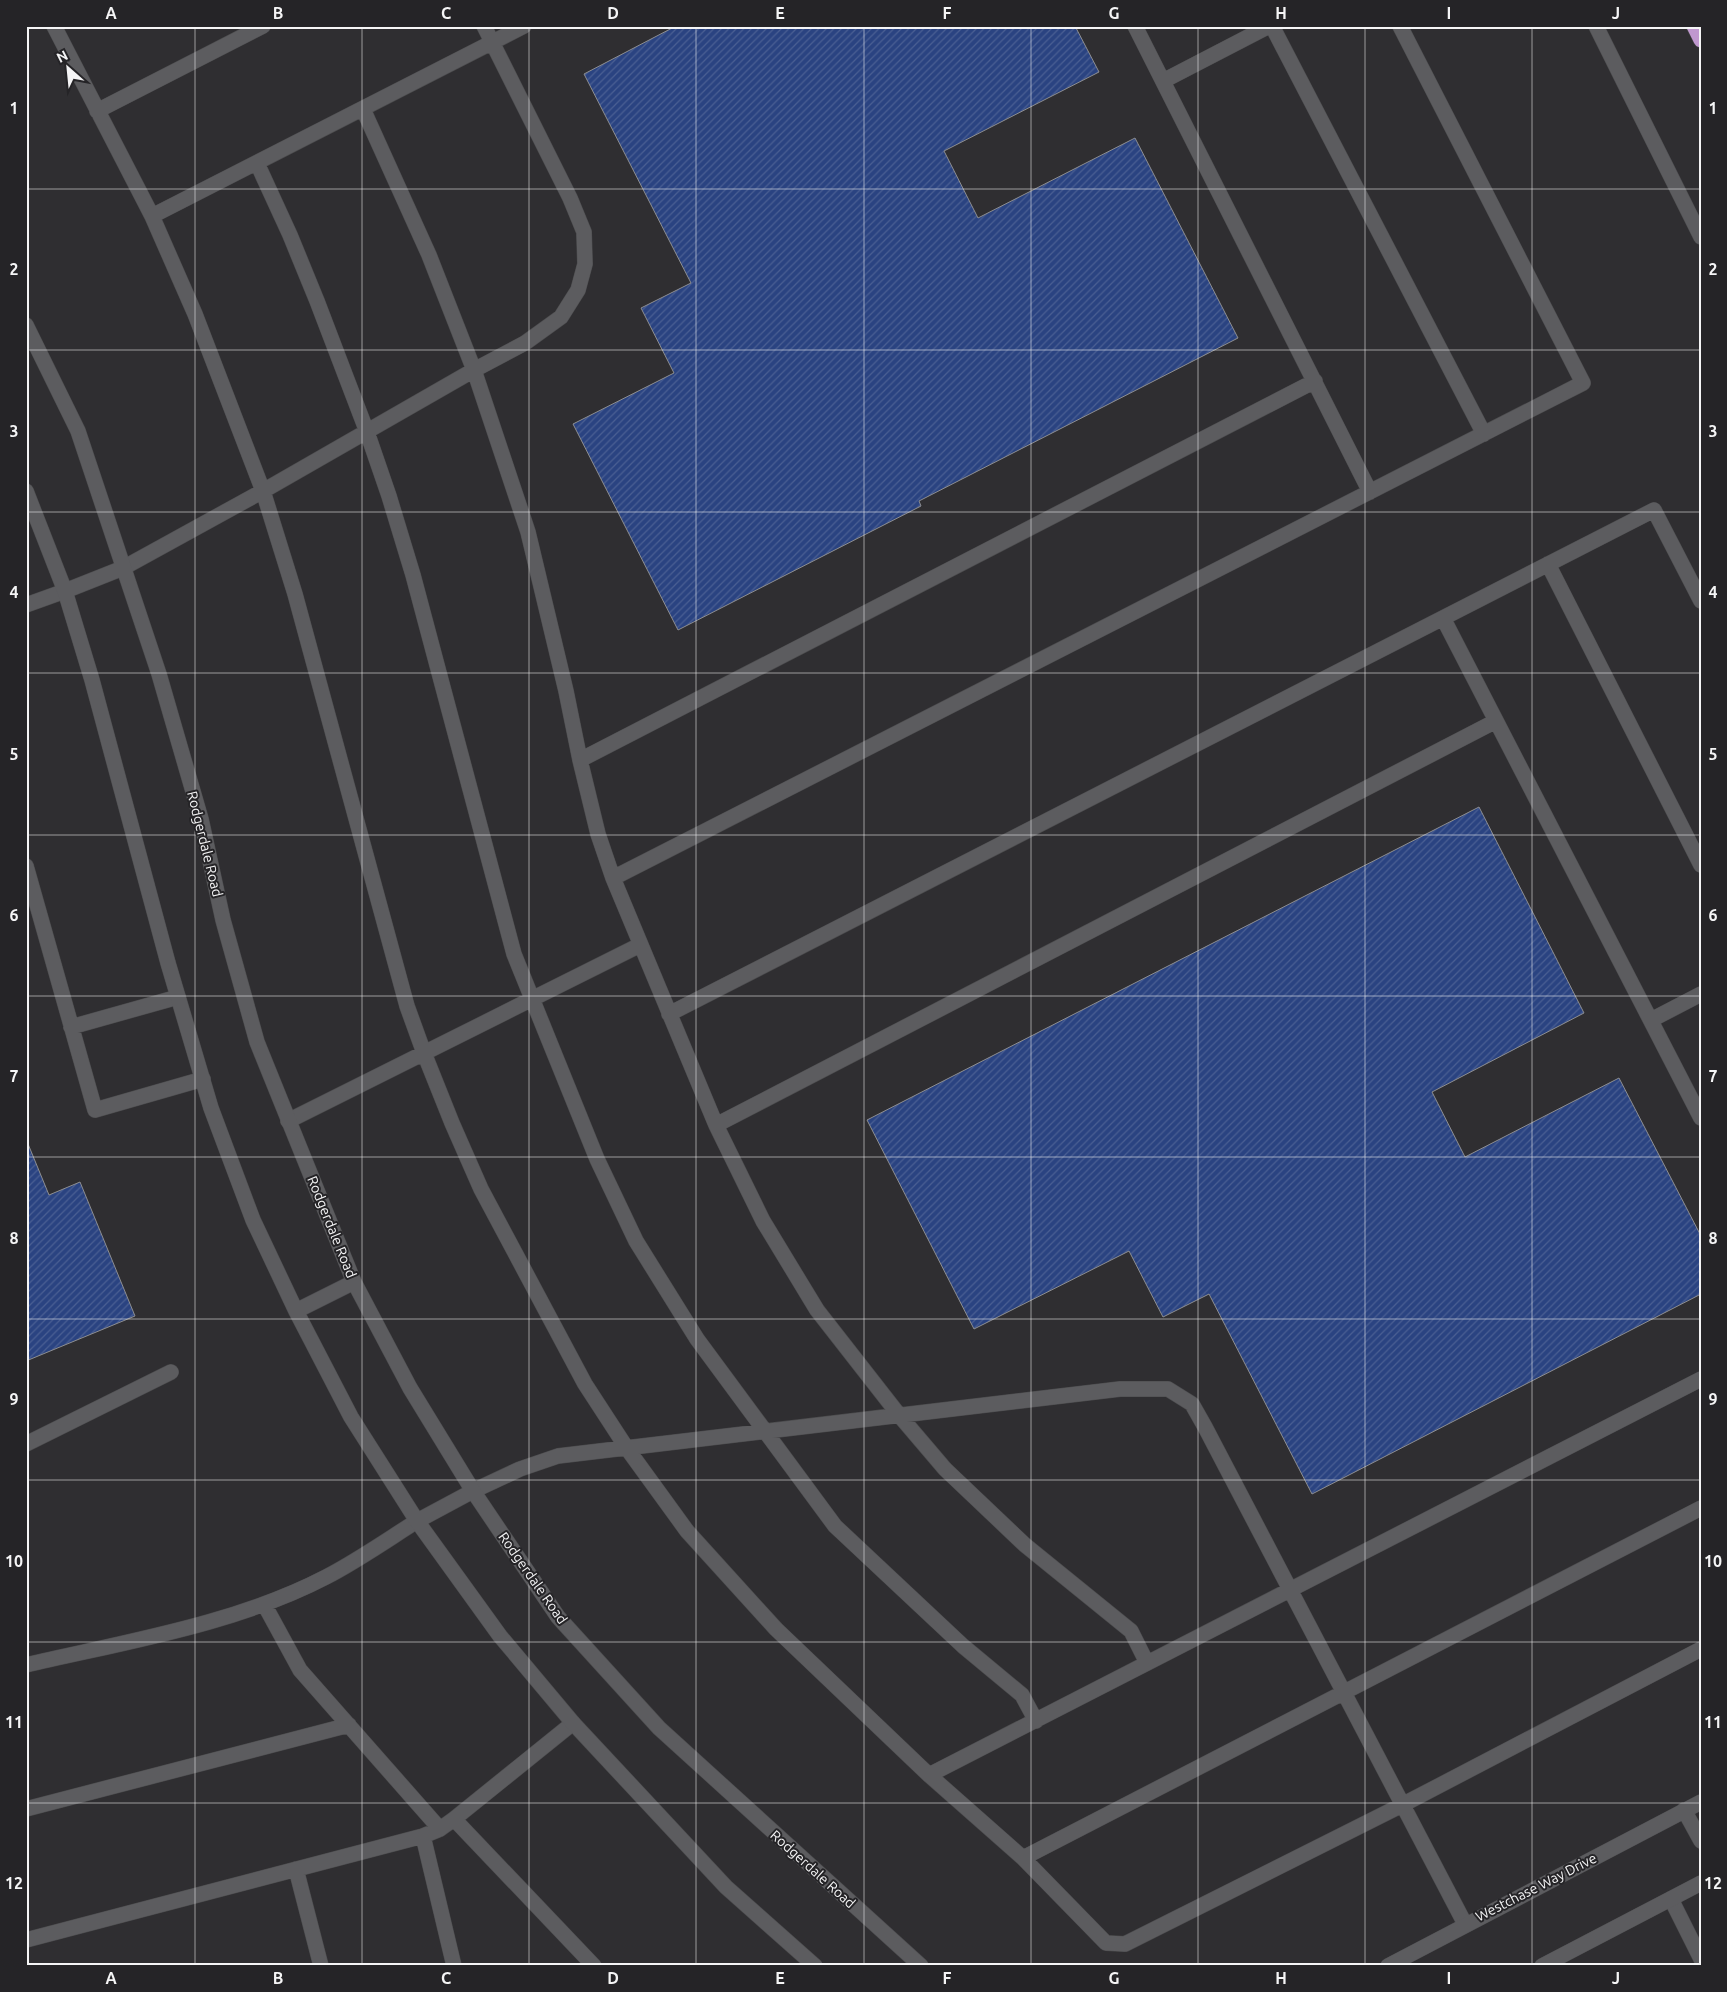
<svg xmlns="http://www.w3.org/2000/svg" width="1727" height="1992" font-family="Ubuntu,sans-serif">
<defs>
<pattern id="building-hatch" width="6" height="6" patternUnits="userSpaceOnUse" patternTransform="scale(1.25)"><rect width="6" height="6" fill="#2a4381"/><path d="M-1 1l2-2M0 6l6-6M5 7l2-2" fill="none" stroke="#4a5f93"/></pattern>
</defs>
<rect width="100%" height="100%" fill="#2f2e31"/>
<path fill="url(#building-hatch)" stroke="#8d8e91" d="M676,26h399l24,46 -155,79 34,67 157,-80 103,200 -319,163 2,5 -243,124 -105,-206 101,-51 -33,-65 50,-25 -107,-209z
M1479,807l105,206 -152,79 33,65 154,-79 82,158v58l-389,200 -103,-200 -46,23 -34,-66 -155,78 -107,-209z
M26,1139l23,56 31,-13 55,134 -109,45z"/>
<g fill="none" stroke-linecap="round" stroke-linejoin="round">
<defs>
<path id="lane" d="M54,26l98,190 43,98 68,177 32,103 112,412 17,47 28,70 29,66 104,195 41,63 61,84 89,98 153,146 94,83 83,85 19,1 277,-139 299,-156
M1135,26l235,466
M1272,26l212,408
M1163,81l106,-55
M363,109l66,146 45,115 54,162 38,159 14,69 18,74 15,44 103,247 47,96 54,89 82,105 46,54 80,76 106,86 16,32
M97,111l166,-85
M257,163l33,72 27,66 50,131 22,64 24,79 101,379 83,205 39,82 61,98 138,187 128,120 59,49 14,26
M152,216l372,-190
M1548,564l153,301
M123,568l140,-77 211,-121 51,-27 36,-26 17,-27 7,-26 -1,-32 -14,-34 -86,-172
M26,605l39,-14
M1443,618l258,500
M580,760l735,-379
M26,866l69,244 108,-31
M613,878l970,-495 -183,-357
M669,1014l985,-504 47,91
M1651,1020l50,-26
M71,1027l107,-30
M288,1121l352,-176
M716,1125l780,-404
M26,1444l145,-72
M473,1491l47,-22 38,-13 562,-67h48l24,15 13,23 260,497
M264,1604l36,66 140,159
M26,1665c98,-23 210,-41 300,-88 31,-16 61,-37 91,-56
M929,1775l772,-396
M26,1809l323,-84
M454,1819l140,147
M423,1836l31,130
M1023,1858l678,-350
M296,1869l25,97
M1671,1899l30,60
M26,1940l397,-104 17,-7 14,-10 119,-96"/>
<path id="street" d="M1684,1810l17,31
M1388,1966l313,-164
M1542,1966l159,-83"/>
<path id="secondary" d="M1596,26l105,211
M26,325l52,106 81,243 42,145 22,101 34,122 97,240 56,106 63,103 85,126 101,111 262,238
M26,491l39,100 27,89 76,283 43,145 42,112 43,91 55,106 66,104 83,115 73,87 153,164 89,79
M65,591l58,-23
M296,1311l58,-29
M417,1521l56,-30"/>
<path id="highway" d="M1694,26l7,14"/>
</defs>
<use href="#lane" stroke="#4c4c4e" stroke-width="16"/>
<use href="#street" stroke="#4c4c4e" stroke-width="16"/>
<use href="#secondary" stroke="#4c4c4e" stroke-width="16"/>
<use href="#highway" stroke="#4c4c4e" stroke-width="16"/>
<use href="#lane" stroke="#5c5c5f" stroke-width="15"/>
<use href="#street" stroke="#5c5c5f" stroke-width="15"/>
<use href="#secondary" stroke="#5c5c5f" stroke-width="15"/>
<use href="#highway" stroke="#c098cf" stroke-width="15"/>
</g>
<path fill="none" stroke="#f5f5f6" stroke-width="1" stroke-opacity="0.55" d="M195,26v1940M362,26v1940M529,26v1940M696,26v1940M864,26v1940M1031,26v1940M1198,26v1940M1365,26v1940M1532,26v1940M26,189h1675M26,350h1675M26,512h1675M26,673h1675M26,835h1675M26,996h1675M26,1157h1675M26,1319h1675M26,1480h1675M26,1642h1675M26,1803h1675"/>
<g text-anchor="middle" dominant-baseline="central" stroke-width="4" stroke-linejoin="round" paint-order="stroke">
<g font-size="14" fill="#f5f5f6" stroke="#252427">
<text transform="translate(205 844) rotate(76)">Rodgerdale Road</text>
<text transform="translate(332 1227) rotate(68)">Rodgerdale Road</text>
<text transform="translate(533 1578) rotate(55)">Rodgerdale Road</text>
<text transform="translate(813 1869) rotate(42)">Rodgerdale Road</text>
<text transform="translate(1536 1887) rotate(-27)">Westchase Way Drive</text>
</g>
</g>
<rect width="1727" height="1992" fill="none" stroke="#252427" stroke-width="55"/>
<g transform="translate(68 68) rotate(333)" stroke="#252427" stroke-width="4" paint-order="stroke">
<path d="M0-4L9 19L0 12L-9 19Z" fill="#f5f5f6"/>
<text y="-8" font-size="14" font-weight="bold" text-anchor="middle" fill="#f5f5f6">N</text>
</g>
<rect x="28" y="28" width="1672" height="1936" fill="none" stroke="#f5f5f6" stroke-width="2"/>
<g font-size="16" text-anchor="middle" font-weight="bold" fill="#f5f5f6">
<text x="111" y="19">A</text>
<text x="278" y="19">B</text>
<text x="446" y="19">C</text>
<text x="613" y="19">D</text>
<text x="780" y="19">E</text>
<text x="947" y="19">F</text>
<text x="1114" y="19">G</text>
<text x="1281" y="19">H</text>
<text x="1449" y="19">I</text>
<text x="1616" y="19">J</text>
<text x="14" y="114">1</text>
<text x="1713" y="114">1</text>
<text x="14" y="275">2</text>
<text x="1713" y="275">2</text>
<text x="14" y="437">3</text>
<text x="1713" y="437">3</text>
<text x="14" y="598">4</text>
<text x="1713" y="598">4</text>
<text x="14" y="760">5</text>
<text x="1713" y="760">5</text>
<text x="14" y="921">6</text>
<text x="1713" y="921">6</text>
<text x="14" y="1082">7</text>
<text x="1713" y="1082">7</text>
<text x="14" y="1244">8</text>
<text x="1713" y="1244">8</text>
<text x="14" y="1405">9</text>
<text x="1713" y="1405">9</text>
<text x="14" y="1567">10</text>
<text x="1713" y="1567">10</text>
<text x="14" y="1728">11</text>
<text x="1713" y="1728">11</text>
<text x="14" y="1889">12</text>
<text x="1713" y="1889">12</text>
<text x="111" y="1984">A</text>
<text x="278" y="1984">B</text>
<text x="446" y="1984">C</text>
<text x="613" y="1984">D</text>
<text x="780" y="1984">E</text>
<text x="947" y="1984">F</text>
<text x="1114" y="1984">G</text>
<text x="1281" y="1984">H</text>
<text x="1449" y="1984">I</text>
<text x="1616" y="1984">J</text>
</g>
</svg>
